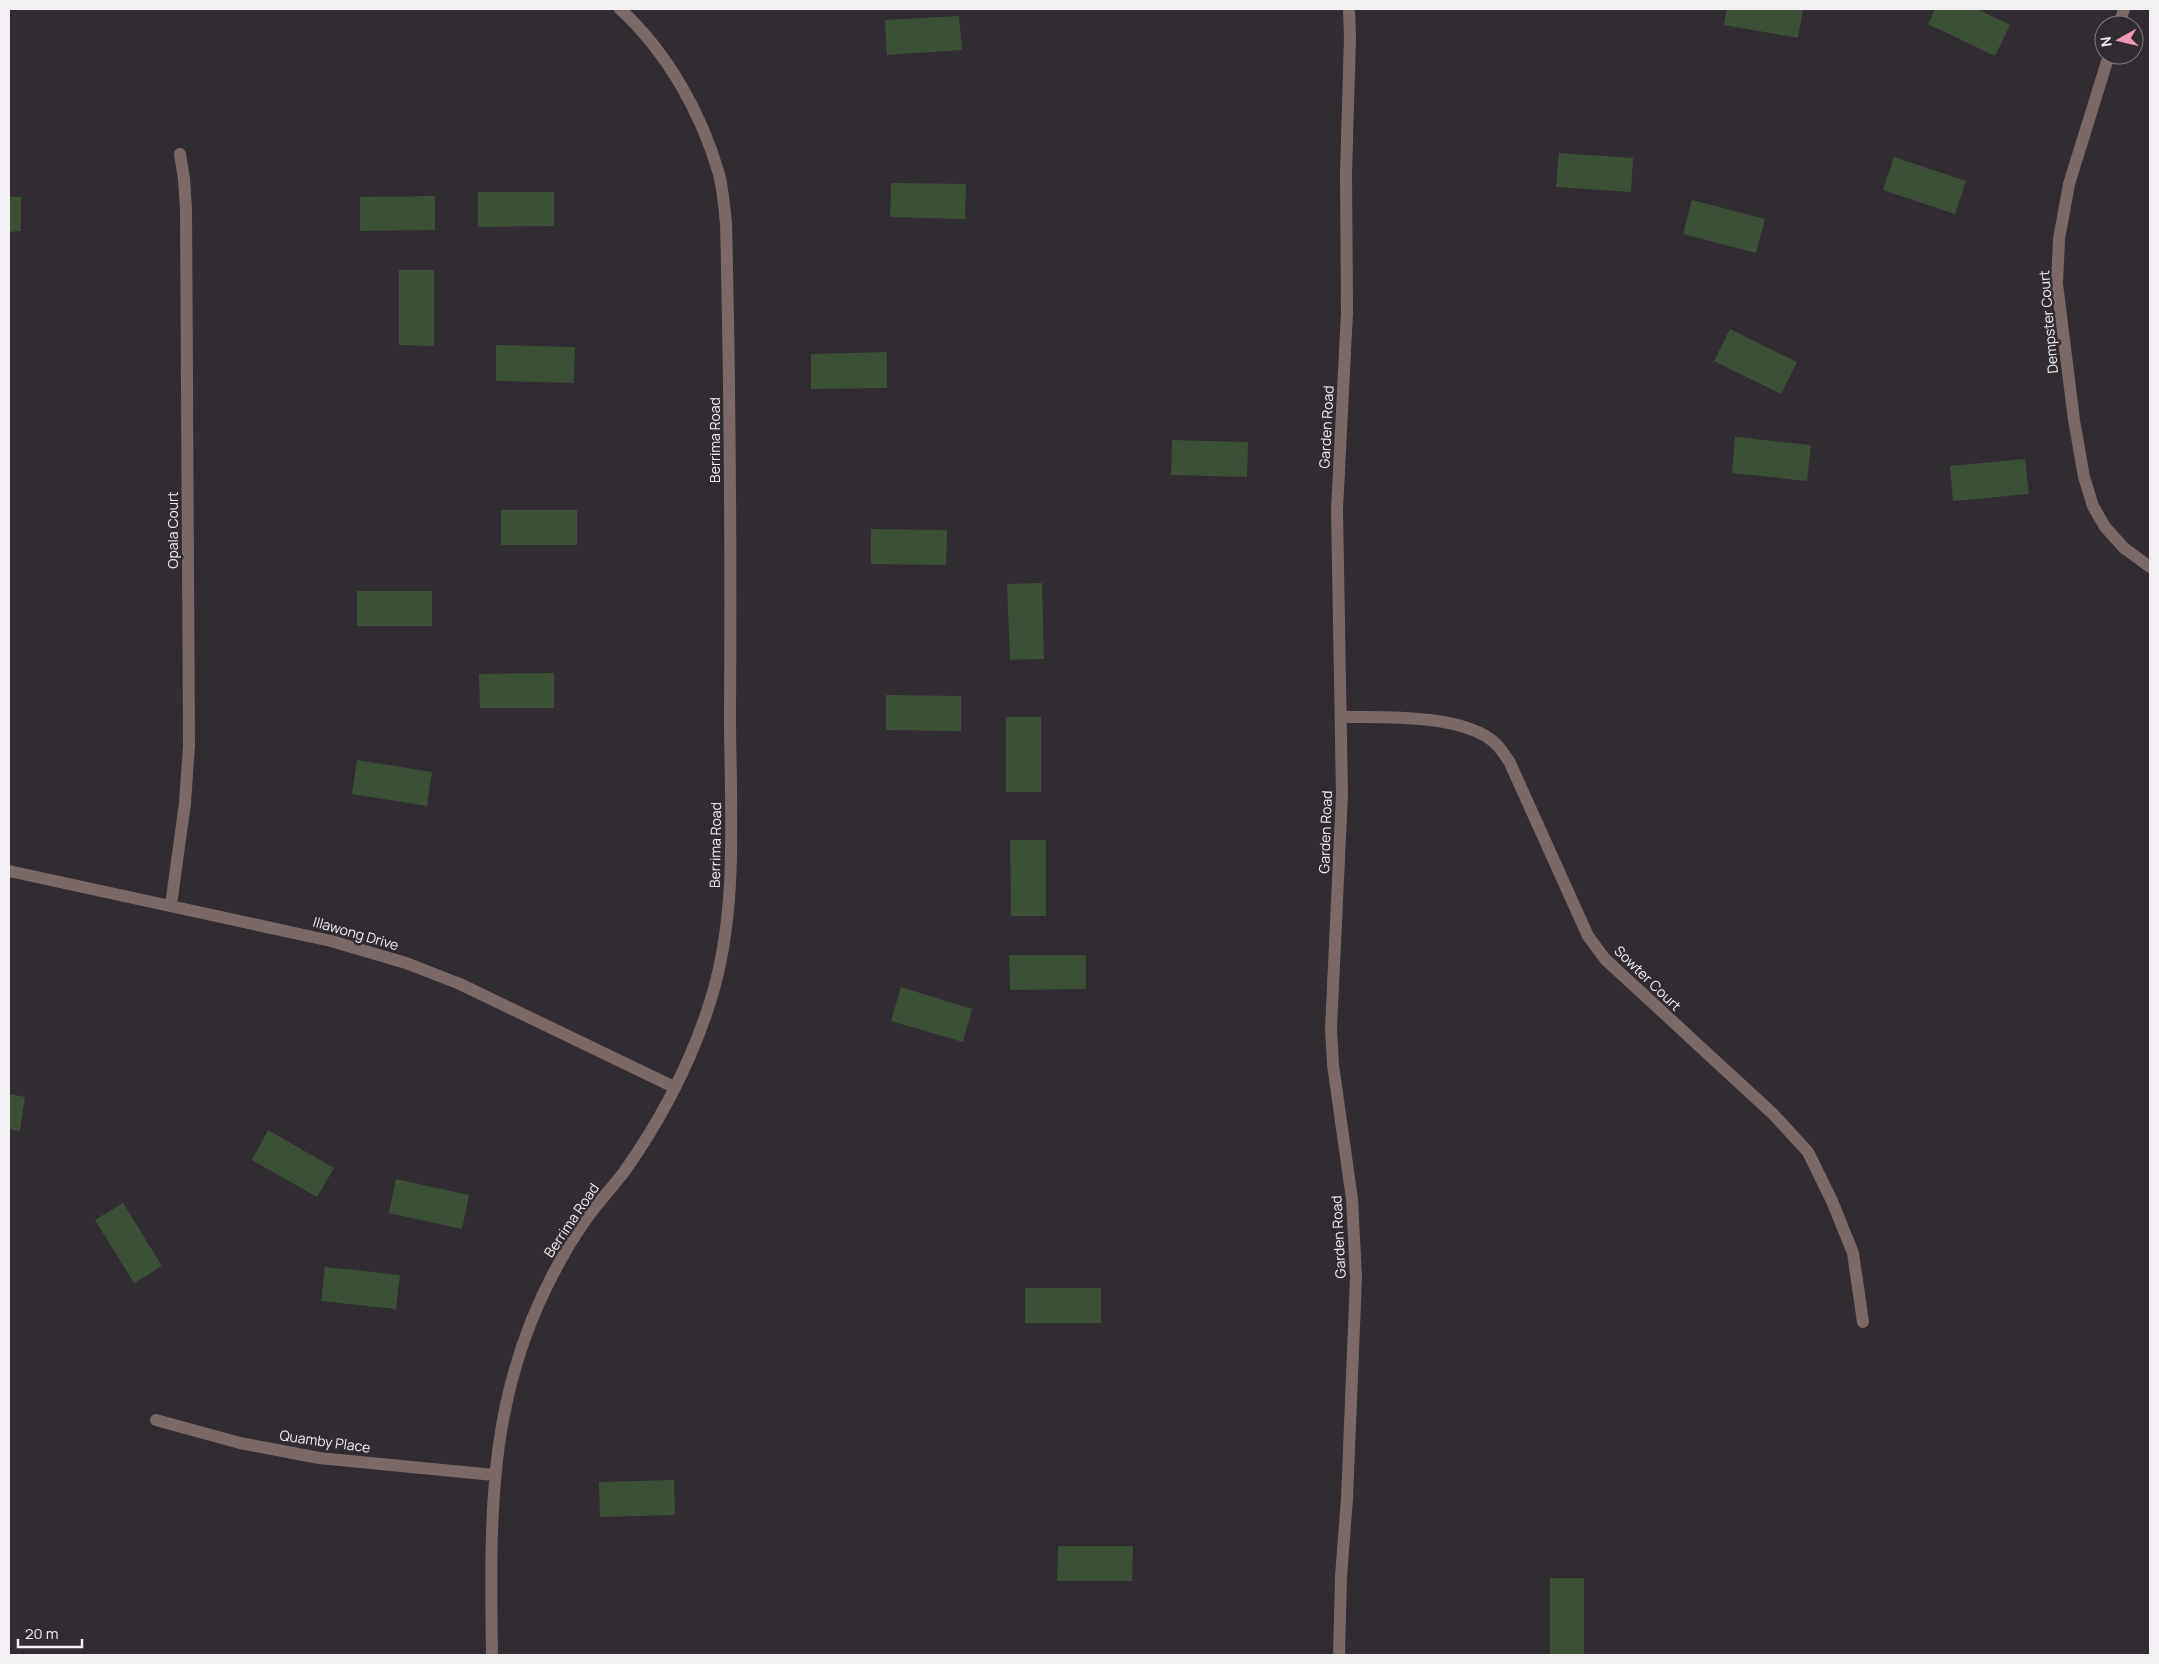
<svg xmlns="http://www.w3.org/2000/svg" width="2159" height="1664" font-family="Manrope,sans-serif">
<rect width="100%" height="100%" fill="#312c32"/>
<path fill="#3c5037" d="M1727,9h76l-5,29 -74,-13z
M1935,9h42l33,16 -15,31 -67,-32z
M959,16l3,34 -75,5 -2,-35z
M1559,153l74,5 -2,34 -75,-5z
M1894,157l72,24 -11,33 -72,-24z
M891,183l75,1 -1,35 -75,-2z
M478,192h76v34l-76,1z
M435,196v34l-75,1v-34z
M9,197h12v34l-12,1z
M1692,200l73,19 -9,34 -73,-19z
M399,270h35v76l-35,-1z
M1730,329l67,33 -16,32 -67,-33z
M496,345l79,2 -1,36 -78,-2z
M887,352v36l-76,1v-35z
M1735,437l76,8 -4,36 -75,-8z
M1172,440l76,2 -1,35 -76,-2z
M2025,459l4,35 -76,7 -3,-35z
M501,510h76v35h-76z
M871,529l76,1 -1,35 -75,-1z
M1042,583l2,76 -34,1 -3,-76z
M357,591h75v35h-75z
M554,673v35h-74l-1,-34z
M886,695l75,1v35l-75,-1z
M1006,717h35v75h-35z
M357,760l75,12 -5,34 -75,-12z
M1010,840h36v76h-35z
M1009,955h77v34l-76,1z
M901,987l71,22 -9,33 -72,-21z
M9,1094l16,3 -5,34 -11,-2z
M268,1130l66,38 -17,29 -65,-37z
M396,1179l73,16 -7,34 -73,-16z
M123,1203l39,63 -28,17 -39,-63z
M325,1267l75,8 -4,34 -75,-8z
M1025,1288h76v35h-76z
M674,1480l1,35 -75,2 -1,-35z
M1058,1546h75l-1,35h-75z
M1550,1578h34v76h-34z"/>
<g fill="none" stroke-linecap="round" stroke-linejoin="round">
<path stroke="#7a6966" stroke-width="12" d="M2119,25l5,-16
M2109,55l-40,129 -10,55 -2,45 17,136 10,57 9,29 12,21 19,21 26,19
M1342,717c41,0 124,-3 154,27 6,6 10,13 14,19l78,173 17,23 168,155 35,38 24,49 21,52 10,69
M9,871l322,70 75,22 54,21 214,103
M171,905l14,-102 4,-58 -3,-536 -2,-30 -4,-25
M156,1420l84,23 79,15 175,17
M492,1655c-2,-145 -5,-268 71,-399 9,-17 21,-34 33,-50 9,-11 19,-22 28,-34 37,-52 68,-112 87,-173 28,-90 19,-190 19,-283 1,-164 0,-329 -4,-493 -2,-16 -3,-34 -7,-49 -18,-62 -52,-122 -99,-165
M1339,1655l2,-78 6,-79 9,-220 -4,-79 -19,-134 -2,-36 11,-235 -5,-284 10,-198 -1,-139 4,-135 -1,-29"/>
</g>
<g text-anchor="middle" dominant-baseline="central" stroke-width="5" stroke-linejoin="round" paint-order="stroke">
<g font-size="14" fill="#f3f0f4" stroke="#312c32">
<text transform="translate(2048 322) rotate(-95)">Dempster Court</text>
<text transform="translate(1326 427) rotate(-87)">Garden Road</text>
<text transform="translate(714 440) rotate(-90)">Berrima Road</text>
<text transform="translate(172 530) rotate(-90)">Opala Court</text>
<text transform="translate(1325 832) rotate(-88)">Garden Road</text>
<text transform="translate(715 845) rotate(-89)">Berrima Road</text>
<text transform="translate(356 933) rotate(16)">Illawong Drive</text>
<text transform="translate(1648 978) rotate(44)">Sowter Court</text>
<text transform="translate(571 1220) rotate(-56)">Berrima Road</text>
<text transform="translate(1338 1237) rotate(-93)">Garden Road</text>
<text transform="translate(325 1441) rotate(8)">Quamby Place</text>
</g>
</g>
<rect width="2159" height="1664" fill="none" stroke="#f3f0f4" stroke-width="20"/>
<g transform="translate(2119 40) rotate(262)"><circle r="24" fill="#312c32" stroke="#7f7a80"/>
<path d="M0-4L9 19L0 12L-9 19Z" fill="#f09ab5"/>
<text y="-8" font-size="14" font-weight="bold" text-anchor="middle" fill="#f3f0f4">N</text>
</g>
<path d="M18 1639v8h64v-8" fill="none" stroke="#f3f0f4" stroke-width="2.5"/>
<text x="25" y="1639" font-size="15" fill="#f3f0f4" stroke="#312c32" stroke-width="4" paint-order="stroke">20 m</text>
</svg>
